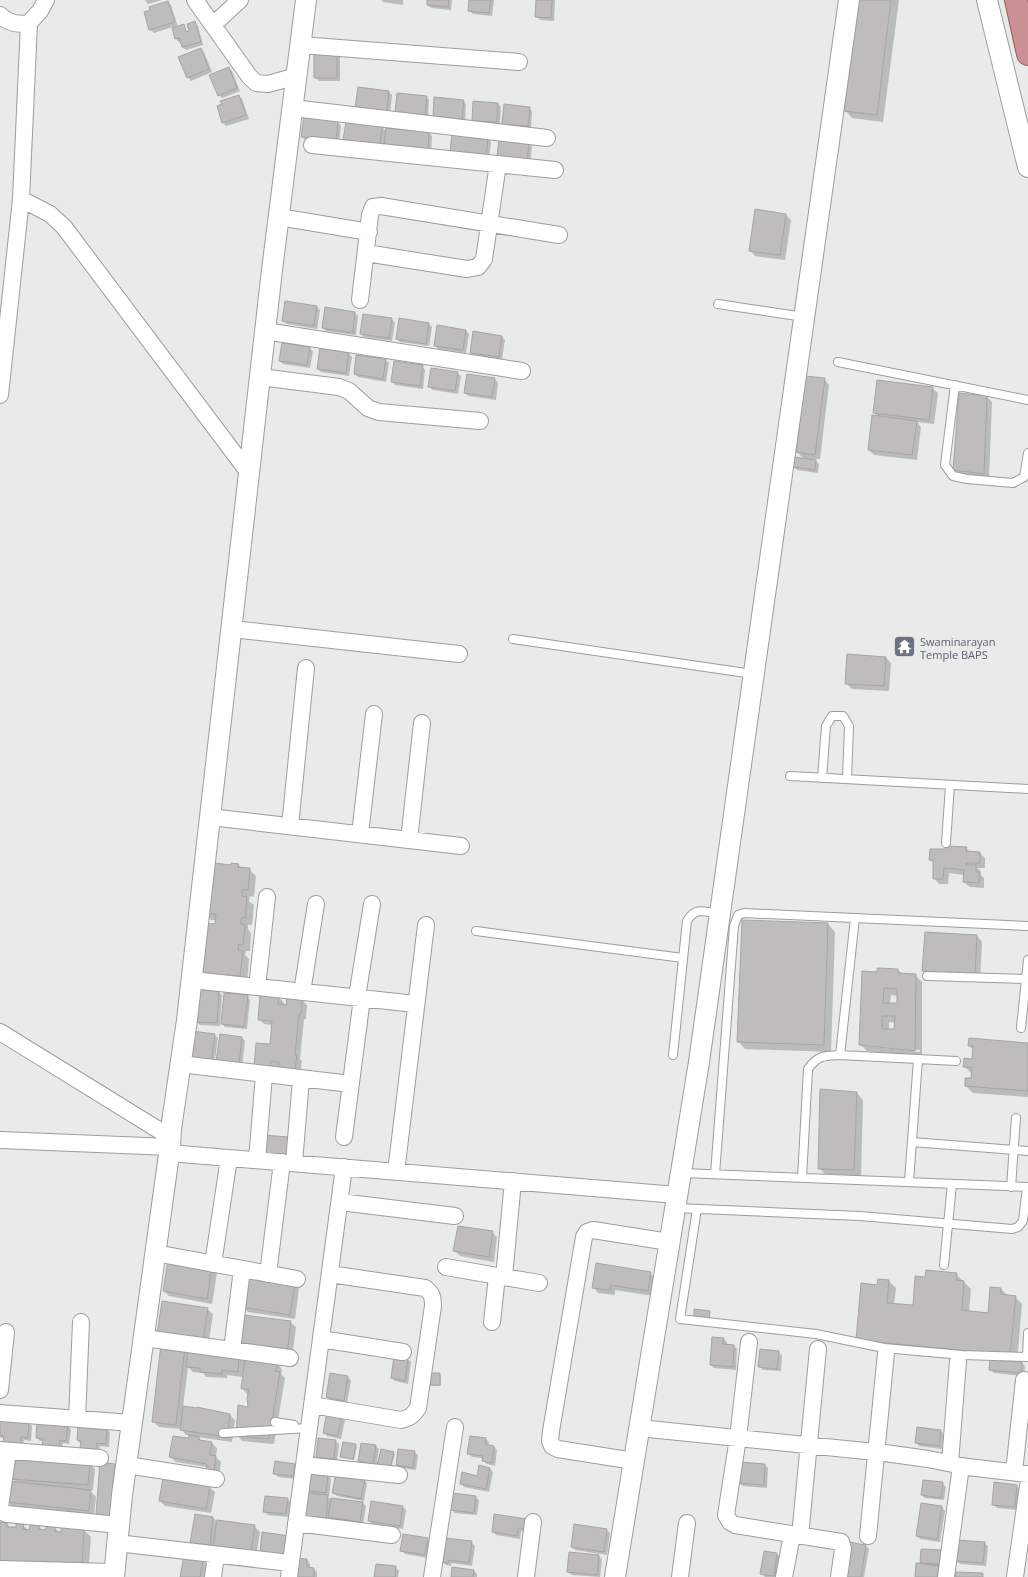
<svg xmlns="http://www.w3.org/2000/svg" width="1028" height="1577" font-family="'Open Sans',sans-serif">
<rect width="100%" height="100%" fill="#e9eaea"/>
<path fill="#0003" fill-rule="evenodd" d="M145,0h17l-14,4z
M381,0h22v5l-20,-3z
M428,0h24l-1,10 -20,-2 -3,-3z
M470,0h24l-2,16 -19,-2 -4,-4z
M537,0h18l-1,21 -14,-1 -4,-4z
M858,0h41l-16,122 -31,-4 -7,-8z
M167,2l4,3 7,22 6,-1 4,7 7,-10 3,3 5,19 -17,5 -4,-3 -1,-5h-2l-3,-3 -3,-12 -19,6 -4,-3 -5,-17z
M200,49l4,3 8,20 -21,9 -3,-4z
M336,54l4,3v24h-21l-4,-4z
M228,68l4,3 8,20 -18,7 -3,-3z
M389,92l3,3 -2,19 -30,-3z
M239,96l3,3 7,20 -23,7 -3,-3z
M426,97l3,3 -1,19 -28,-3z
M463,101l3,3 -1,18 -28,-2z
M498,104l3,3 -1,18 -24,-1 -3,-4z
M529,108l3,3 -1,18 -25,-2 -3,-4z
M338,122l3,4 -2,18 -33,-4 -4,-3z
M382,127l5,5 42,1 3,3 -1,17 -42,-4 -5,-5 -1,3 -35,-4 -4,-3z
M488,139l3,3 -2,16 -35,-3z
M499,140l29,3 4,3 -2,19z
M756,210l30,5 5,5 -6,40 -30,-4 -5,-6z
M317,307l3,3 -3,19 -30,-5 -4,-3z
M326,309l29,4 3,3 -2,19 -30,-4 -3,-3z
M392,319l3,4 -3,18 -28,-4 -3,-3z
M429,324l3,3 -3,19 -29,-4 -3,-3z
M466,331l3,3 -3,19 -28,-4 -3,-4z
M502,337l3,3 -3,19 -28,-3 -3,-4z
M309,348l4,3 -3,17 -27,-4 -3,-3z
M348,353l4,4 -3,19 -28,-4 -3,-3z
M385,360l4,3 -3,19 -28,-5 -3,-3z
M422,366l3,4 -2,19 -28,-4 -3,-4z
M457,373l4,3 -3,18 -25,-4 -4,-3z
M468,375l27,4 3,4 -2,17 -28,-4 -3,-4z
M824,379l5,6 -9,74h-6l5,5 -1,9 -21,-3 -3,-3 10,-8 -7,-7z
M932,388l6,5 -4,31 -17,-2 4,5 -4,33 -43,-5 -5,-5 10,-33 -5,-5z
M987,397l5,5 -3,77 -29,-4 -6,-5z
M886,658l5,5 -2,28 -37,-2 -6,-6z
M966,848l4,4 10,1 5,5v10h-8l4,3v4l3,3v10l-14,-1 -6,-5 1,-7 -16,-2 -1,11h-9l-5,-6v-15l-4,-3 18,-10z
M238,865l4,3 7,1 7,7 -2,21 -4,-1 -1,5 5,4 -2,20h-4v4l3,4 -1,18h-4l-1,4 4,4 -2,24 -47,-11 16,-47v-5h-5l-7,-7 28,-47z
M828,924l7,8 -4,120 -86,-3 -7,-8z
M926,933l51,3 5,6 -2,38 -51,-4 -6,-5z
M898,970l5,4 12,1 7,7v76l-55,-7 -7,-7 18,-71zM891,995l7,1v8h-8zM889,1022l7,1 -1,7h-6zM866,1044l54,6v2l-54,-6z
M219,992l3,3 -2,31 -20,-1 -4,-4z
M247,996l3,4 -3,29 -22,-2 -3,-3z
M279,997l5,6 -1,3h4l1,-7 14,1 5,5 -1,14h-2l-4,40 2,2 -2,15 -24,-10 -1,8 -15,-2 11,-27 2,-20 -9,-1 -5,-5z
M214,1035l4,3 -4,29 -21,-3z
M220,1036l22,2 3,3 -3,27z
M1028,1044v53l-55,-4 -7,-7 6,-7 -1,-6 -7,-7 9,-6 1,-10 -5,-4z
M856,1092l7,8 -2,77 -35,-2 -7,-7z
M492,1232l5,5 -3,25 -34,-6 -5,-5z
M212,1268l5,5 -5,31 -43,-8 -5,-5z
M650,1273l5,5 -2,18 -38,-6v5l-17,-2 -5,-6z
M956,1274l15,15 -2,23 20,2 12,-25 7,7 7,1 7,7 -5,58 5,1 3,3 -1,10 -30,-3 -4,-3 1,-11 -127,-12 14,-61 11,-5 7,7 -2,16 20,2 12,-28z
M294,1284l5,5 -4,30 -47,-7 -5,-5z
M163,1302l44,7 6,5 -5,32z
M244,1316l46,6 6,5 -4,32z
M723,1339l4,3v3l7,1 3,3 -1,21 -22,-2 -3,-3z
M162,1345l114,17 5,6 1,2 -1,4 4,4 -11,66 -32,-3 -5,-6 12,-27v-14h-2l-5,-6 1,-11 -16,-2v3l-21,-1 -3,-4 -10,-1 -5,-5 -5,40 47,8 5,5 -3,22 -34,-5 5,5 9,1 5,5 -1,9 5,5 -2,14 -12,-9 -31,-5 -6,-5 19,-18v-4h-3l-5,-6 -22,-2 -5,-5z
M761,1350l18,2 3,4 -1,15 -18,-1 -4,-4z
M395,1357l13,2 3,3 -3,22 -13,-3 -3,-3z
M440,1374l1,2v10h-12l-1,-2z
M348,1377l3,4 -4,22 -17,-3 -3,-3z
M341,1416l4,4 -4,19 -14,-3 -3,-4z
M0,1420l29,3 3,3 -1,15 -7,-1 -1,8 -18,-10h-4l-1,-1z
M68,1426l3,4 -2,14 -6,-1 -1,8 -18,-10h-4l-3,-3z
M79,1427l28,2 3,4 -1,14 -9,-1 -1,6 -14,-1 -7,-11z
M941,1431l3,3 -2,15 -23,-3 -3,-4z
M486,1439l3,3 -1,4 6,1 3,3 -2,16 -8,-2 -3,-3v-3l-12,-1 -4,-4z
M335,1441l4,3 -2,18 -16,-2 -4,-3z
M362,1444l14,2 3,3 -3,18 -13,-3 -4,-3z
M355,1445l2,2 -3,13 -13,-3z
M414,1452l4,3 -2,15 -15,-2 -4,-3z
M393,1453l2,1 -4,15 -11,-3z
M89,1463l6,6 -2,21h-4l7,7 -2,19 -81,-9 -5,-5 9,-19 -5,-5z
M114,1465l3,3 -4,50 -13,-1 -3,-3z
M294,1465l3,3 -1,11 -18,-2 -4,-4z
M765,1465l3,3 -1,20 -24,-2 -4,-3z
M490,1469l3,3 -4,20 -25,-5 -3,-4 17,-6z
M328,1475l3,4 -2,17h-2l5,5 31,2 3,3 -3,19 -30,-5 -3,-3 -1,3 -19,-1 -3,-4 5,-20 -4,-4z
M364,1480l3,3 -3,18 -27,-5 -4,-3z
M942,1483l4,4 -2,13 -19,-2 -3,-3z
M1016,1486l4,3 -2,21 -21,-2 -4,-4z
M209,1487l6,5 -4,21 -46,-7 -5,-5z
M475,1497l4,3 -2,15 -22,-2 -3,-3z
M288,1499l3,4 -2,14 -21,-2 -4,-4z
M403,1507l3,3 -3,19 -30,-5 -4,-3z
M942,1507l3,4 -5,31 -20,-3 -3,-4z
M195,1515l18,3 5,4 36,4 6,6 -4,25 -36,-5 -7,-7v3l-18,-2 -3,-4z
M526,1520l2,12 -7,-1 -1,8 -24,-4 -3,-3z
M0,1523l7,1 4,4 5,1 7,-4 6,6 10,-5 4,5 12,-3 6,6 23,-4 7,7 -3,40z
M606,1530l4,3 -3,22 -32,-5 -3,-3z
M427,1539l3,4 -2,15 -23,-4 -4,-4z
M471,1542l4,4 -3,20 -20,-3 -1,3 -5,-1 -4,-3z
M984,1543l4,3 -2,20 -26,-2 -3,-3z
M866,1546l3,3 -5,28h-20z
M943,1551l1,19 -28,7 8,-12 -3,-3z
M777,1554l3,3 -3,20h-12l-3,-3z
M599,1556l3,3 -2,18 -28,-2 -4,-3z
M307,1560l3,4v4l4,1 3,3v5h-23z
M203,1561l3,3 -2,13h-23z
M395,1567l4,4 -1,6h-23z
M474,1571l3,3v3h-25z"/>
<path fill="#bebdbc" stroke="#a6a5a4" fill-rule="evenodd" d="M427,0h22l-1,7 -21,-2z
M469,0h22l-2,13 -21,-2z
M536,0h16l-1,18 -16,-1z
M857,0h34l-14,115 -33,-4z
M168,1l7,21 -26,8 -5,-18 6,-2 -1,-3z
M195,21l6,21 -19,5 -3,-9 -4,1 -3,-11 12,-4 2,8 3,-1 -2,-7z
M201,48l8,21 -22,9 -9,-21z
M314,53h23v25h-23z
M229,67l8,21 -19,8 -9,-21z
M358,87l31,4 -2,20 -32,-3z
M397,93l30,3 -2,20 -30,-3z
M239,95l7,20 -24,8 -5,-17 5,-2 -2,-3z
M434,97l30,3 -2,19 -29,-2z
M473,101l25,2 -1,19 -25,-1z
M504,104l26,3 -2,19 -26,-2z
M304,117l34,4 -2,20 -35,-4z
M346,122l36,4 -2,19 -37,-5z
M386,128l43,4 -1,18 -44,-4z
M452,134l36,4 -2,18 -36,-4z
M499,138l30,4 -2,20 -30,-3z
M755,209l31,5 -6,41 -31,-4z
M285,301l32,5 -3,20 -32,-5z
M325,307l30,5 -2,21 -31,-5z
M363,314l29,4 -3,20 -29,-4z
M399,318l30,5 -3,21 -30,-5z
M437,325l29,5 -3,20 -29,-4z
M473,331l29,5 -3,21 -29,-4z
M282,343l28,4 -3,18 -28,-4z
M320,348l29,4 -3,21 -29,-4z
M356,355l30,4 -3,20 -29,-5z
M394,361l29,4 -3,21 -29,-4z
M431,368l27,4 -3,19 -27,-4z
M467,374l28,4 -3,19 -28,-4z
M805,376l20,2 -10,77 -19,-3z
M877,380l56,7 -4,33 -56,-7z
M959,393l28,3 -3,78 -31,-4z
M872,415l45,6 -5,34 -44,-5z
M794,457l22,3 -1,10 -22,-3z
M847,654l39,3 -2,29 -39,-2z
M947,846l20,1 -1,4 14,1v11h-14v2h10v7h3v11l-16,-1 1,-12 -18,-2h-2l-1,11h-10v-19h-4l1,-11h17z
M207,862l24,3v-2l8,1 -1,3 12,1 -2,22 -5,-1 -1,7 5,1 -2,21h-4v6l4,1 -2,20 -4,-1 -1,6 5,1 -3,25 -14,-1 -1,2 -11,-1 1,-2 -16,-1 4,-50 12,1 1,-10 -13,-1z
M742,920l86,3 -4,122 -87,-3z
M925,932l52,3 -2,40 -53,-4z
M877,968l21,1v4l18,1 -1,77 -56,-6 3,-74 15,1zM884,988l13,1v14h-14zM882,1016h13l-1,13h-12z
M198,989l21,2 -2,32 -22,-1z
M224,993l24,2 -4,32 -23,-3z
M260,995l19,1 -1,8 8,1 1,-7 15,1 -1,16 -2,-1 -4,41h2l-2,16 -17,-2 1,-7 -8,-1 -1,8 -16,-2 2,-24 14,1 2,-23 -14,-1z
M192,1031l23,3 -4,30 -22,-3z
M220,1034l22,3 -3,28 -23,-3z
M969,1038l59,5v48l-63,-5v-8h6l1,-11h-9l1,-9 8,1 1,-13h-5z
M820,1089l37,3 -3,78 -36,-1z
M262,1135l27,2 -2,19 -26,-2z
M458,1226l35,5 -4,26 -36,-6z
M168,1260l44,7 -5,32 -44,-8z
M596,1263l55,9 -3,19 -38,-6v5l-18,-2z
M926,1270l31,3 -1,7 8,1 -2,29 26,3 2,-26 11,1v6l15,2 -6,59 -154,-15 5,-57 16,2 1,-6 11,1 -2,23 26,2 2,-29 10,1z
M246,1276l49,7 -5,32 -48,-8z
M162,1301l46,7 -5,33 -46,-7z
M694,1309l16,2 -1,9 -15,-1z
M243,1315l48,6 -4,33 -48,-6z
M712,1337l12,1 -1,6 11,1 -1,22 -23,-2z
M161,1344l24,2 -9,79 -24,-3z
M188,1348l51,5 -1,19 -16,-2v4l-22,-2v-4l-14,-1z
M760,1349l19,2 -2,18 -19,-2z
M394,1356l14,2 -3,23 -14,-3z
M245,1358l33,6 -3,7 5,1 -11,67 -33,-3 2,-31 10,2 -1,-9 2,-9h-8z
M990,1359l32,3 -1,11 -32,-3z
M330,1373l18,3 -4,25 -18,-4z
M427,1373h13v12h-13z
M183,1406l14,2v-1l33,7 -3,23 -47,-7z
M327,1412l15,3 -4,21 -15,-3z
M0,1419l29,3 -1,16 -7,-1 -1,8 -17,-2 1,-7 -4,-1z
M37,1422l31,3 -2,16 -6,-1 -1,8 -17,-2 1,-7 -7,-1z
M78,1425l29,3 -1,16 -9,-1 -1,7 -16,-2 1,-7 -4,-1z
M917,1427l24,3 -2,16 -24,-3z
M189,1435l10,2v3l13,2 -2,13 6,1 -2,15 -8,-1 1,-6 -38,-7 4,-21 15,2z
M470,1436l16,2 -1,6 9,2 -2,17 -10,-2 1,-5 -16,-2z
M318,1438l18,2 -2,19 -18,-2z
M343,1442l13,2 -3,15 -13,-2z
M361,1443l15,2 -3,19 -15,-3z
M381,1449l13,3 -4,16 -13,-3z
M398,1449l17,2 -2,17 -17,-3z
M13,1456l77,6 -2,23 -77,-6z
M275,1461l20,3 -2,12 -20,-2z
M100,1462l15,2 -5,52 -14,-2z
M740,1462l25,2 -1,21 -26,-2z
M479,1465l11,3 -4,21 -26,-5 2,-12 15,4z
M309,1473l19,1 -2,19 -19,-2z
M336,1473l29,6 -4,20 -29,-6z
M163,1478l47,8 -4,23 -47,-8z
M923,1480l20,2 -2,16 -20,-3z
M9,1481l82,9 -2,21 -82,-9z
M994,1482l23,3 -2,22 -23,-2z
M307,1493l21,2 -2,23 -20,-2z
M452,1493l24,3 -2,17 -24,-3z
M265,1496l23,2 -2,16 -23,-2z
M331,1498l32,4 -3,20 -32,-5z
M371,1501l32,5 -3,20 -32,-5z
M921,1503l21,3 -5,33 -21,-3z
M195,1514l18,3 -3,28 -20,-2z
M494,1514l33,5 -2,10 -7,-1 -1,8 -25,-4z
M217,1520l38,5 -4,27 -38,-5z
M0,1522l7,1v4h9v-3h8l-1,5 6,1 1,-5h9v4l7,1v-4l9,1v5h6v-5l23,2 -3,48 -81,-4z
M574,1524l33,5 -3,23 -33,-5z
M262,1532l28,4 -2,20 -28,-3z
M403,1534l25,4 -3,17 -25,-4z
M445,1538l27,3 -3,22 -20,-3 -1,3 -7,-1z
M957,1540l28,2 -2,21 -27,-2z
M849,1542l17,3 -5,32h-18z
M921,1549l23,1 -1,14 -23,-1z
M764,1551l13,2 -3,23 -14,-2z
M569,1552l30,3 -2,20 -30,-3z
M184,1556l19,4 -3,17h-20z
M295,1558l12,1v8l7,1v9h-21z
M916,1563l25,3v11h-26z
M376,1564l20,2 -1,11h-21z
M452,1567l22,3 -1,7h-22z
M956,1572l27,1v4h-28z"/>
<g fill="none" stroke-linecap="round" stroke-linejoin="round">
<defs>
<path id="service" d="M718,304l86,13
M838,362l190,38
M955,385l-10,80 8,11 14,3 46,4 11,-6 4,-24
M513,639l240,35
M790,776l238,13
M822,778l4,-52 6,-10h11l6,10 -2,53
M946,843l4,-58
M476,931l207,27
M927,976l101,3
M1021,1028l7,-68
M673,1055l14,-134c9,-15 18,-9 32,-7
M840,1055l15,-137
M912,1142l116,9
M682,1173l346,14
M715,1174l19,-248 4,-11 6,-2 284,13
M802,1178l6,-109c10,-14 16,-13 32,-14l116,6
M909,1182l9,-123
M1011,1187l5,-69
M676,1208l184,8 152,13 6,-2 5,-6 4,-34
M697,1209l-17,110 136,15 68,14 78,7 66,2
M944,1265l8,-81
M1027,1357l1,-24
M275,1422l19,3
M223,1433l86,-5"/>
<path id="minor" d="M195,0l54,76 7,7 12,1 29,-8
M0,15c8,8 18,10 29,8l11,-12 6,-11
M213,25l27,-25
M301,45l218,17
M293,108l254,30
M312,145l243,25
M21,199l29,15 14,13 185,246
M279,217l90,15
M366,253l101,16 11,-2 6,-8 14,-95
M360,300l10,-85 3,-8 8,-1 178,29
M265,331l257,40
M260,377l79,10 10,4 19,17 11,4 101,9
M0,395l21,-196 8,-176
M232,629l227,25
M210,817l251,29
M290,826l16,-158
M360,834l14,-120
M409,840l13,-117
M192,980l224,24
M257,987l10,-90
M302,992l14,-88
M357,997l15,-93
M0,1032l170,105
M180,1064l171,20
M344,1137l18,-139
M0,1140l170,7
M169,1153l508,42
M257,1160l7,-85
M294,1163l7,-84
M396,1172l30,-247
M340,1202l115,14
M155,1253l142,26
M213,1264l16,-106
M446,1267l93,16
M268,1274l14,-112
M504,1277l9,-96
M492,1322l5,-46
M144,1338l146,20
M321,1339l82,13
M749,1342l-11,96 -12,77 4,7 5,3 106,17 2,7 -4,28
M232,1350l10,-81
M0,1390l6,-58
M312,1405l89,15c9,-2 12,-5 17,-12l15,-102c0,-9 -1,-13 -8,-18l-95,-14
M0,1413l132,10
M77,1419l4,-97
M639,1428l246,25 43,6 40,8 60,7
M0,1450l100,8
M634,1461l-76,-12 -6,-3 -2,-5 1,-10 33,-194 3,-5 6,-2 76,12
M950,1463l8,-102
M127,1465l89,14
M304,1465l95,10
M1014,1472l10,-92
M0,1507l8,-56
M0,1509l2,3 5,2 112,11
M296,1523l96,12
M800,1536l18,-187
M868,1536l18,-183
M117,1543l173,20
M0,1569l114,3
M213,1577l3,-22
M289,1577l55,-410
M432,1577l23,-150
M526,1577l7,-55
M680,1577l7,-54
M784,1577l8,-42
M946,1577l15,-111
M1015,1577l13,-91"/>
<path id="tertiary" d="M987,0l41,167
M114,1577l8,-82 48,-348 1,-18 16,-109 85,-750 34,-270
M615,1577l84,-515 150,-1062"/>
<path id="trunk" d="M1016,0l12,54"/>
</defs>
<use href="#service" stroke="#9c9d9e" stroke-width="10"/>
<use href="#minor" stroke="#9c9d9e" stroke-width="18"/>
<use href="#tertiary" stroke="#9c9d9e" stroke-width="22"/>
<use href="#trunk" stroke="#8d5e60" stroke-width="24"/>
<use href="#service" stroke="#fff" stroke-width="8"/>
<use href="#minor" stroke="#fff" stroke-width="16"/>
<use href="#tertiary" stroke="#fff" stroke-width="20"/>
<use href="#trunk" stroke="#ca9093" stroke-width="22"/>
</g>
<defs>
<symbol id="temple-square" viewBox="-11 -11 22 22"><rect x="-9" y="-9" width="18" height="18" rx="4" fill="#6b7280" stroke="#e9eaea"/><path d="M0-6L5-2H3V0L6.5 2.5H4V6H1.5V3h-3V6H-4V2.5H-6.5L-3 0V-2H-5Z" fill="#fff"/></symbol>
</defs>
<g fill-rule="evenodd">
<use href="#temple-square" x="892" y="634" width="25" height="25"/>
</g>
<g text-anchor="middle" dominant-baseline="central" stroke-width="3" stroke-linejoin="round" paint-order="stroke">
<g font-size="11" fill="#5b616d" stroke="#e9eaea" text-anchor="start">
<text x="920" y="641">Swaminarayan<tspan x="920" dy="13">Temple BAPS</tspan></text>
</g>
</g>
</svg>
